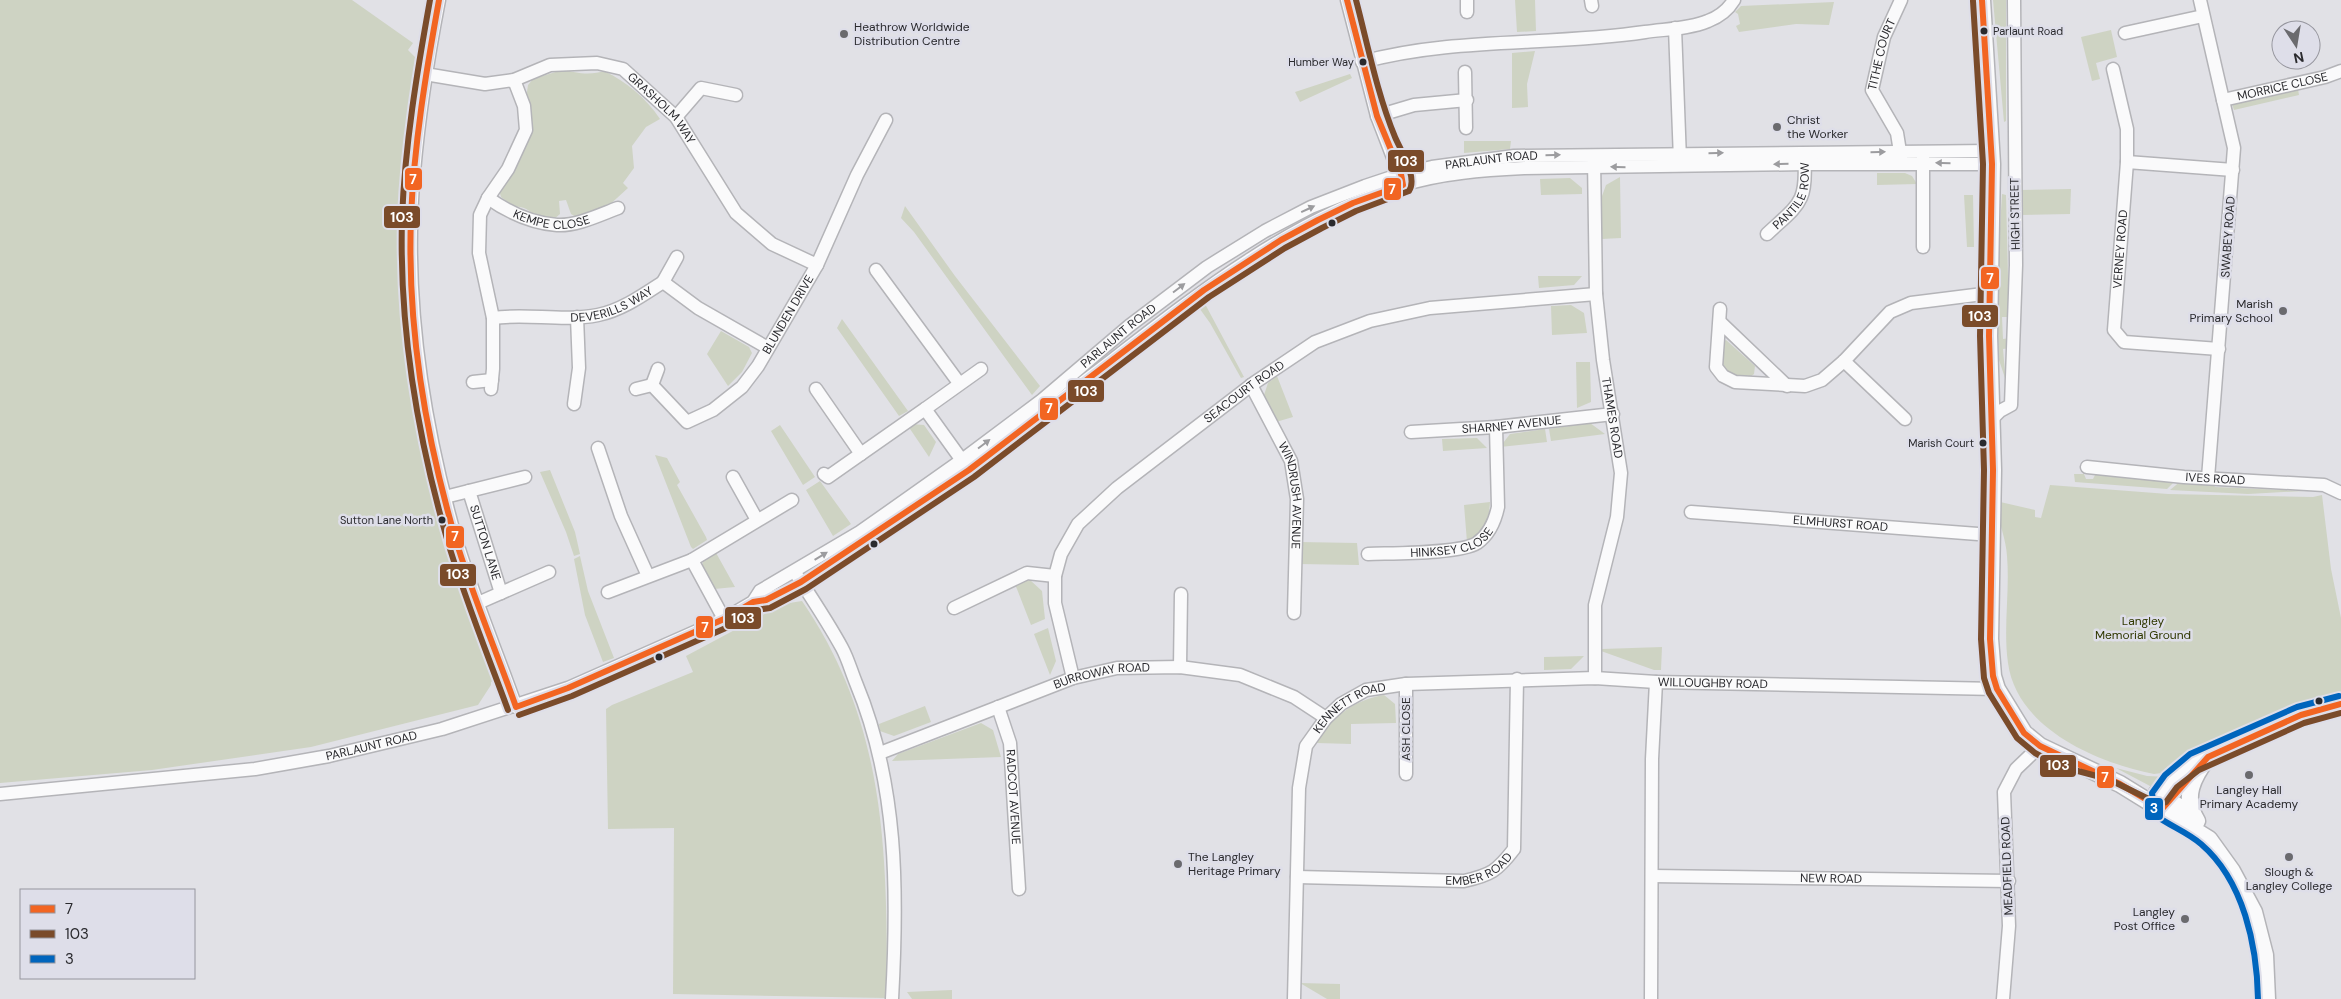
<svg xmlns="http://www.w3.org/2000/svg" width="2341" height="999" font-family="'DM Sans',sans-serif">
<rect width="100%" height="100%" fill="#e1e1e6"/>
<path fill="#ced3c3" d="M0,0h352l61,43 -5,7 7,7 -12,100v128l9,100 23,110 60,184 -4,3v3l-13,20 -167,42 -159,23 -152,13z
M1515,0h20l1,31 -19,1z
M1993,0h13v121l-2,1z
M1834,2l-5,23 -33,-1 -57,8 -3,-6 4,-2 -2,-10 -3,-2 6,-6z
M2111,30l6,27 -21,6 4,16 -8,2 -11,-44z
M1535,51l-8,33 1,23 -16,1v-55z
M565,69c9,5 29,6 39,2 23,11 42,27 56,48l-14,8 -14,19 2,22 -11,15 5,5 -22,20 -30,9 -5,-3 -5,-14 -7,1 1,13 -7,6 -18,-3c-5,-8 -15,-12 -24,-10l-3,-1 1,-3 -8,-6 -2,-7 18,-28 11,-77 5,-6z
M1350,74l2,4 -52,24 -5,-10z
M2298,89l1,6 -65,15 -2,-6z
M1464,141h47l-1,8 -46,4z
M1877,173h28l7,3 5,8 -40,1z
M1620,177l1,61 -19,1v-43l4,-11z
M1570,178l12,10v6l-41,1 -1,-16z
M2071,189l-1,25 -50,1 -1,-25z
M2002,194l4,1 3,122h-7l1,22 7,-1v10l-7,1 2,23 6,1 -4,11 -12,-36 -1,-16z
M1964,195h9l1,52h-7z
M905,206l50,70 85,110 -8,9 -118,-163 -13,-14z
M1538,276h44l-8,9 -35,3z
M1204,302l40,75 -3,1 -31,-55 -13,-18z
M1571,305l13,8 3,20 -35,2 -1,-29z
M842,319l66,92 -9,5 -62,-88z
M721,331l28,16 3,6 -10,19 -14,14 -21,-32z
M1726,340l29,26 -1,8 -4,3 -24,-1 -5,-6 -1,-26z
M1576,362h14l1,40 -14,6z
M1277,376l16,41 -17,5 -13,-24 5,-15z
M1590,423l15,11 -54,7 -2,-12z
M911,424l13,1 12,17 -7,15 -21,-31z
M780,425l35,52 -12,8 -32,-54z
M1545,429l2,13 -47,5 10,-13z
M1477,438l10,10 -44,3 -1,-12z
M655,455l12,3 13,24 -3,3 29,52 1,3 -14,9 -2,-2z
M550,470l25,62 5,22 -6,2 -8,-24 -26,-60z
M2074,474h10l2,5h7l2,-4 3,-1 78,6 -9,9 -92,-7z
M2182,480l31,3 2,4 89,4 -56,3 -78,-4z
M820,481l31,43 -18,12 -27,-46z
M2050,485l118,9 145,3 9,-2 9,74 10,49v76l-72,21 -107,58 -8,1c-56,-11 -137,-45 -146,-111 -5,-35 2,-71 -1,-107 -1,-19 -10,-37 -11,-55l39,9v7l6,1z
M1490,502c-1,18 -5,33 -23,40l-3,-37z
M1299,542l58,1 2,22 -60,-1z
M715,551l20,36 -21,2 -12,-22 1,-6z
M580,556l8,35 26,67 -11,4 -18,-47 -11,-56z
M1030,580l12,11 3,28 -14,6 -16,-41z
M802,601c85,124 85,252 85,397l-214,-4 1,-166 -66,1 -2,-120 6,-4 81,-33 -7,-16 97,-52z
M1048,628l8,33 -6,14 -16,-41z
M1662,647l-1,23h-7l-53,-19 1,-2z
M1584,656l-13,13 -27,1v-13z
M1384,695l11,9 1,19 -45,1v20l-34,-1c14,-26 37,-43 67,-48z
M925,706l6,16 -37,14 -14,-5 -1,-7z
M981,723l12,7 8,27 -109,4 6,-7z
M2116,768l31,8 22,1 -14,8 -5,1z
M1300,983l40,1v15h-13z
M952,990v9h-40l-5,-7z"/>
<g fill="none" stroke-linecap="round" stroke-linejoin="round">
<defs>
<g id="minor">
<path d="M439,0c-11,57 -20,114 -25,172 -11,121 8,247 41,364 17,58 41,114 61,171"/>
<path d="M1347,0l30,116 25,65"/>
<path d="M1467,0v12"/>
<path d="M1591,0l1,6"/>
<path d="M2200,0l34,148 -26,330"/>
<path d="M1675,28l5,132"/>
<path d="M2125,33l78,-17"/>
<path d="M1362,62c91,-25 189,-16 283,-30 20,-3 44,-3 63,-11 11,-4 20,-11 26,-21"/>
<path d="M2113,69l14,60v33"/>
<path d="M1465,72l1,56"/>
<path id="s1" d="M425,74l60,10 29,-4 36,-15 47,-2 26,6 53,48 60,96 36,31 45,21"/>
<path id="s2" d="M2223,100l102,-23 16,-6"/>
<path d="M1377,116l37,-11 53,-5"/>
<path d="M676,117l25,-29 35,7"/>
<path d="M1923,155v92"/>
<path id="s3" d="M1901,158l-4,-25 -25,-43 12,-53 17,-37"/>
<path id="s4" d="M1594,159l2,135 7,66 18,113 -4,44 -22,88v73"/>
<path id="s5" d="M488,198c20,14 44,25 69,27 20,1 42,-10 61,-17"/>
<path id="s6" d="M1767,234c32,-30 41,-31 37,-78"/>
<path d="M876,270l83,113"/>
<path d="M663,282l14,-25"/>
<path d="M1720,309l-4,58 7,9 12,6 70,4 17,-6 22,-19 46,-49 21,-9 80,-10"/>
<path id="s7" d="M493,318c34,-5 70,4 105,-3 24,-5 45,-20 65,-33l35,26 70,40"/>
<path d="M1720,322l67,64"/>
<path id="s8" d="M2219,349l-95,-7 -10,-12 13,-168 106,8"/>
<path d="M1844,361l61,58"/>
<path d="M473,382l19,-2"/>
<path d="M652,385l6,-16"/>
<path id="s9" d="M1251,385l40,76 6,38 -3,114"/>
<path d="M491,389l2,-20v-51l-14,-65 1,-38 8,-17 20,-29 18,-39 -2,-24 -10,-26"/>
<path id="s10" d="M636,389l16,-4 35,37 26,-12 29,-23 16,-21 59,-101 40,-90 29,-55"/>
<path d="M816,389l45,65"/>
<path d="M574,404l5,-36 -2,-51"/>
<path d="M1992,419l8,-8 11,-6 5,-140 -2,-265"/>
<path id="s11" d="M1411,432l85,-5 117,-13"/>
<path d="M598,448l23,68 27,60"/>
<path d="M966,466l-41,-57 56,-40"/>
<path id="s12" d="M2087,467l97,10 140,8 17,8"/>
<path d="M824,474l4,3 97,-68"/>
<path d="M733,477l24,43"/>
<path id="s13" d="M469,491l32,102"/>
<path d="M445,497l80,-20"/>
<path id="s14" d="M1691,512l300,23"/>
<path id="s15" d="M1368,554c23,-1 92,0 109,-11 13,-9 18,-22 21,-36l-2,-80"/>
<path d="M798,577c15,23 31,47 44,71 6,11 9,23 14,35 42,101 42,209 36,316"/>
<path d="M608,592l84,-32"/>
<path d="M753,602c42,-5 104,-56 140,-80 75,-51 146,-106 218,-161 89,-69 182,-142 292,-176 38,-12 81,-15 121,-17l281,-4h187"/>
<path d="M478,603l71,-31"/>
<path d="M954,608l73,-35 28,3"/>
<path d="M724,619l-32,-59 100,-60"/>
<path d="M1180,667l1,-73"/>
<path id="s16" d="M1073,678l-18,-75v-27l6,-22 17,-30 39,-36 137,-105 61,-41 55,-21 60,-13 166,-14"/>
<path id="s17" d="M998,707l12,36 9,146"/>
<path id="s18" d="M880,753l193,-75 44,-10 63,-1 60,8 54,22 32,21"/>
<path d="M1406,774v-90"/>
<path id="s19" d="M0,794l255,-25 74,-13 113,-27 126,-41 156,-69 29,-17 7,-11 100,-59 102,-72 80,-60 87,-74 78,-59 58,-36 46,-24 54,-21 36,-12 31,-7 82,-11 477,-5"/>
<path d="M2161,804l-1,-9 11,-14 23,-19 107,-47 40,-11"/>
<path d="M2164,807l31,-39"/>
<path id="s20" d="M1652,876l357,5"/>
<path id="s21" d="M1297,877l167,4c27,-6 33,-10 50,-32l3,-170"/>
<path id="s22" d="M1294,999l5,-211 7,-42 20,-28 15,-14 25,-14 40,-6 189,-6 61,4"/>
<path id="s23" d="M1651,999l1,-240 4,-77 341,7"/>
<path d="M2003,999l6,-73 -5,-134 12,-23 24,-23"/>
</g>
<path id="major" d="M1982,0l10,164 -3,172 4,134 -3,169 3,37 4,13 27,44 16,13 80,38 89,55 23,32 22,41 11,43 2,44
M2157,793l37,23
M2197,821c-15,-24 -4,-44 11,-64"/>
</defs>
<use href="#minor" stroke="#b4b4b8" stroke-width="15"/>
<use href="#major" stroke="#b4b4b8" stroke-width="19"/>
<use href="#minor" stroke="#fafafb" stroke-width="12"/>
<use href="#major" stroke="#fafafb" stroke-width="16"/>
<defs>
<path id="bus-1" d="M439,0c-13,72 -25,144 -28,217 -4,107 14,217 44,320 17,58 41,113 61,170
M1982,0l10,164 -3,172 4,134 -3,169 3,37 4,13 27,44 16,13 80,38 42,25 46,-52 93,-42 40,-11
M516,707l52,-19 156,-69 29,-17 13,-2 35,-18 168,-112 235,-180 77,-50 37,-20 35,-17 50,-18 -2,-11 -24,-58 -30,-116"/>
<path id="bus-2" d="M430,0c-13,72 -25,144 -28,218 -3,108 15,217 45,321 17,58 40,114 61,171
M1973,1l10,163 -3,172 4,134 -3,169 3,39 5,15 28,45 18,15 24,13 49,13 51,25 7,-2 11,-15 22,-17 105,-47 37,-10
M519,715l53,-19 156,-69 28,-17 14,-2 36,-19 168,-112 235,-180 76,-49 37,-20 34,-17 53,-20c9,-13 -8,-40 -14,-54 -18,-44 -27,-91 -39,-137"/>
<path id="bus-3" d="M2258,999c-1,-53 -14,-118 -57,-155 -14,-12 -31,-18 -46,-29l-3,-22 13,-18 25,-21 107,-47 42,-11"/>
</defs>
<use href="#bus-1" stroke="#dedee9" stroke-width="10"/>
<use href="#bus-2" stroke="#dedee9" stroke-width="10"/>
<use href="#bus-3" stroke="#dedee9" stroke-width="10"/>
<use href="#bus-1" stroke="#f26522" stroke-width="6"/>
<use href="#bus-2" stroke="#7a4b2a" stroke-width="6"/>
<use href="#bus-3" stroke="#0065bd" stroke-width="6"/>
</g>
<defs><path id="oneway-solid" d="M-6-.8H1V-3.2L6.5 0L1 3.2V.8H-6Z" transform="scale(1.25)"/></defs>
<g fill="#9c9c9f">
<use href="#oneway-solid" transform="translate(1878 152) rotate(-1)"/>
<use href="#oneway-solid" transform="translate(1716 153) rotate(-1)"/>
<use href="#oneway-solid" transform="translate(1553 155) rotate(-1)"/>
<use href="#oneway-solid" transform="translate(1943 163) rotate(-179)"/>
<use href="#oneway-solid" transform="translate(1781 164) rotate(179)"/>
<use href="#oneway-solid" transform="translate(1618 167) rotate(-179)"/>
<use href="#oneway-solid" transform="translate(1308 209) rotate(-25)"/>
<use href="#oneway-solid" transform="translate(1179 288) rotate(-37)"/>
<use href="#oneway-solid" transform="translate(984 444) rotate(-37)"/>
<use href="#oneway-solid" transform="translate(821 556) rotate(-31)"/>
</g>
<g fill="#2a2a2e" stroke="#dedee9" stroke-width="2">
<circle cx="1984" cy="31" r="4.5"/>
<circle cx="1363" cy="62" r="4.5"/>
<circle cx="1332" cy="223" r="4.5"/>
<circle cx="1983" cy="443" r="4.5"/>
<circle cx="442" cy="520" r="4.5"/>
<circle cx="874" cy="544" r="4.5"/>
<circle cx="659" cy="657" r="4.5"/>
<circle cx="2319" cy="701" r="4.5"/>
</g>
<g fill="#6a6a6e" stroke="#dedee9" stroke-width="2">
<circle cx="844" cy="34" r="5"/>
<circle cx="1777" cy="127" r="5"/>
<circle cx="2283" cy="311" r="5"/>
<circle cx="2249" cy="775" r="5"/>
<circle cx="2289" cy="857" r="5"/>
<circle cx="1178" cy="864" r="5"/>
<circle cx="2185" cy="919" r="5"/>
</g>
<g text-anchor="middle" dominant-baseline="central" stroke-width="5" stroke-linejoin="round" paint-order="stroke">
<g font-size="11" fill="#2a2a2e" stroke="#dedee9" text-anchor="end">
<text x="1993" y="31" text-anchor="start">Parlaunt Road</text>
<text x="1354" y="62">Humber Way</text>
<text x="1974" y="443">Marish Court</text>
<text x="433" y="520">Sutton Lane North</text>
</g>
<g font-size="12" fill="#2a2a2e" stroke="#dedee9" text-anchor="start">
<text x="854" y="27">Heathrow Worldwide<tspan x="854" dy="14">Distribution Centre</tspan></text>
<text x="1787" y="120">Christ<tspan x="1787" dy="14">the Worker</tspan></text>
<text x="2273" y="304" text-anchor="end">Marish<tspan x="2273" dy="14">Primary School</tspan></text>
<text x="2249" y="790" text-anchor="middle">Langley Hall<tspan x="2249" dy="14">Primary Academy</tspan></text>
<text x="1188" y="857">The Langley<tspan x="1188" dy="14">Heritage Primary</tspan></text>
<text x="2289" y="872" text-anchor="middle">Slough &amp;<tspan x="2289" dy="14">Langley College</tspan></text>
<text x="2175" y="912" text-anchor="end">Langley<tspan x="2175" dy="14">Post Office</tspan></text>
</g>
<g font-size="12" fill="#2a2a2e" stroke="#dedee9">
<text stroke="none"><textPath href="#s3" startOffset="112">TITHE COURT</textPath></text>
<text stroke="none"><textPath href="#s2" startOffset="61">MORRICE CLOSE</textPath></text>
<text stroke="none"><textPath href="#s1" startOffset="258">GRASHOLM WAY</textPath></text>
<text stroke="none"><textPath href="#s19" startOffset="1658">PARLAUNT ROAD</textPath></text>
<text stroke="none"><textPath href="#s6" startOffset="48">PANTILE ROW</textPath></text>
<text stroke="none"><textPath href="#s5" startOffset="69">KEMPE CLOSE</textPath></text>
<text transform="translate(2015 214) rotate(-91)">HIGH STREET</text>
<text transform="translate(2228 237) rotate(-86)">SWABEY ROAD</text>
<text stroke="none"><textPath href="#s8" startOffset="192">VERNEY ROAD</textPath></text>
<text stroke="none"><textPath href="#s7" startOffset="121">DEVERILLS WAY</textPath></text>
<text stroke="none"><textPath href="#s10" startOffset="219">BLUNDEN DRIVE</textPath></text>
<text stroke="none"><textPath href="#s19" startOffset="1238">PARLAUNT ROAD</textPath></text>
<text stroke="none"><textPath href="#s16" startOffset="374">SEACOURT ROAD</textPath></text>
<text stroke="none"><textPath href="#s4" startOffset="260">THAMES ROAD</textPath></text>
<text stroke="none"><textPath href="#s11" startOffset="101">SHARNEY AVENUE</textPath></text>
<text stroke="none"><textPath href="#s12" startOffset="129">IVES ROAD</textPath></text>
<text stroke="none"><textPath href="#s9" startOffset="120">WINDRUSH AVENUE</textPath></text>
<text stroke="none"><textPath href="#s14" startOffset="150">ELMHURST ROAD</textPath></text>
<text stroke="none"><textPath href="#s15" startOffset="86">HINKSEY CLOSE</textPath></text>
<text stroke="none"><textPath href="#s13" startOffset="54">SUTTON LANE</textPath></text>
<text stroke="none"><textPath href="#s18" startOffset="236">BURROWAY ROAD</textPath></text>
<text stroke="none"><textPath href="#s23" startOffset="374">WILLOUGHBY ROAD</textPath></text>
<text stroke="none"><textPath href="#s22" startOffset="314">KENNETT ROAD</textPath></text>
<text transform="translate(1406 729) rotate(-90)">ASH CLOSE</text>
<text stroke="none"><textPath href="#s19" startOffset="375">PARLAUNT ROAD</textPath></text>
<text stroke="none"><textPath href="#s17" startOffset="92">RADCOT AVENUE</textPath></text>
<text stroke="none"><textPath href="#s21" startOffset="185">EMBER ROAD</textPath></text>
<text transform="translate(2007 866) rotate(-92)">MEADFIELD ROAD</text>
<text stroke="none"><textPath href="#s20" startOffset="179">NEW ROAD</textPath></text>
</g>
<g font-size="12" fill="#303800" stroke="#dedee9">
<text x="2143" y="621">Langley<tspan x="2143" dy="14">Memorial Ground</tspan></text>
</g>
</g>
<g stroke="#dedee9" stroke-width="2">
<rect x="1387" y="149" width="38" height="24" rx="5" fill="#7a4b2a"/>
<rect x="404" y="167" width="19" height="24" rx="5" fill="#f26522"/>
<rect x="1383" y="177" width="19" height="24" rx="5" fill="#f26522"/>
<rect x="383" y="205" width="38" height="24" rx="5" fill="#7a4b2a"/>
<rect x="1980" y="266" width="20" height="24" rx="5" fill="#f26522"/>
<rect x="1961" y="304" width="38" height="24" rx="5" fill="#7a4b2a"/>
<rect x="1067" y="379" width="38" height="24" rx="5" fill="#7a4b2a"/>
<rect x="1039" y="397" width="20" height="24" rx="5" fill="#f26522"/>
<rect x="445" y="525" width="20" height="24" rx="5" fill="#f26522"/>
<rect x="439" y="563" width="38" height="24" rx="5" fill="#7a4b2a"/>
<rect x="724" y="606" width="38" height="24" rx="5" fill="#7a4b2a"/>
<rect x="695" y="615" width="19" height="24" rx="5" fill="#f26522"/>
<rect x="2039" y="754" width="38" height="24" rx="5" fill="#7a4b2a"/>
<rect x="2096" y="765" width="19" height="24" rx="5" fill="#f26522"/>
<rect x="2144" y="797" width="20" height="24" rx="5" fill="#0065bd"/>
</g>
<g font-size="14" text-anchor="middle" font-weight="bold" fill="#fff">
<text x="1406" y="166">103</text>
<text x="413" y="184">7</text>
<text x="1392" y="194">7</text>
<text x="402" y="222">103</text>
<text x="1990" y="283">7</text>
<text x="1980" y="321">103</text>
<text x="1086" y="396">103</text>
<text x="1049" y="413">7</text>
<text x="455" y="541">7</text>
<text x="458" y="579">103</text>
<text x="743" y="623">103</text>
<text x="705" y="632">7</text>
<text x="2058" y="770">103</text>
<text x="2105" y="782">7</text>
<text x="2154" y="813">3</text>
</g>
<rect x="20" y="889" width="175" height="90" fill="#dedee9" stroke="#96969e"/>
<rect x="30" y="905" width="25" height="8" fill="#f26522" stroke="#96969e"/>
<text x="65" y="914" font-size="15" fill="#2a2a2e">7</text>
<rect x="30" y="930" width="25" height="8" fill="#7a4b2a" stroke="#96969e"/>
<text x="65" y="939" font-size="15" fill="#2a2a2e">103</text>
<rect x="30" y="955" width="25" height="8" fill="#0065bd" stroke="#96969e"/>
<text x="65" y="964" font-size="15" fill="#2a2a2e">3</text>
<g transform="translate(2296 45) rotate(168)"><circle r="24" fill="#dedee9" stroke="#96969e"/>
<path d="M0-4L9 19L0 12L-9 19Z" fill="#6a6a6e"/>
<text y="-8" font-size="14" font-weight="bold" text-anchor="middle" fill="#2a2a2e">N</text>
</g>
</svg>
